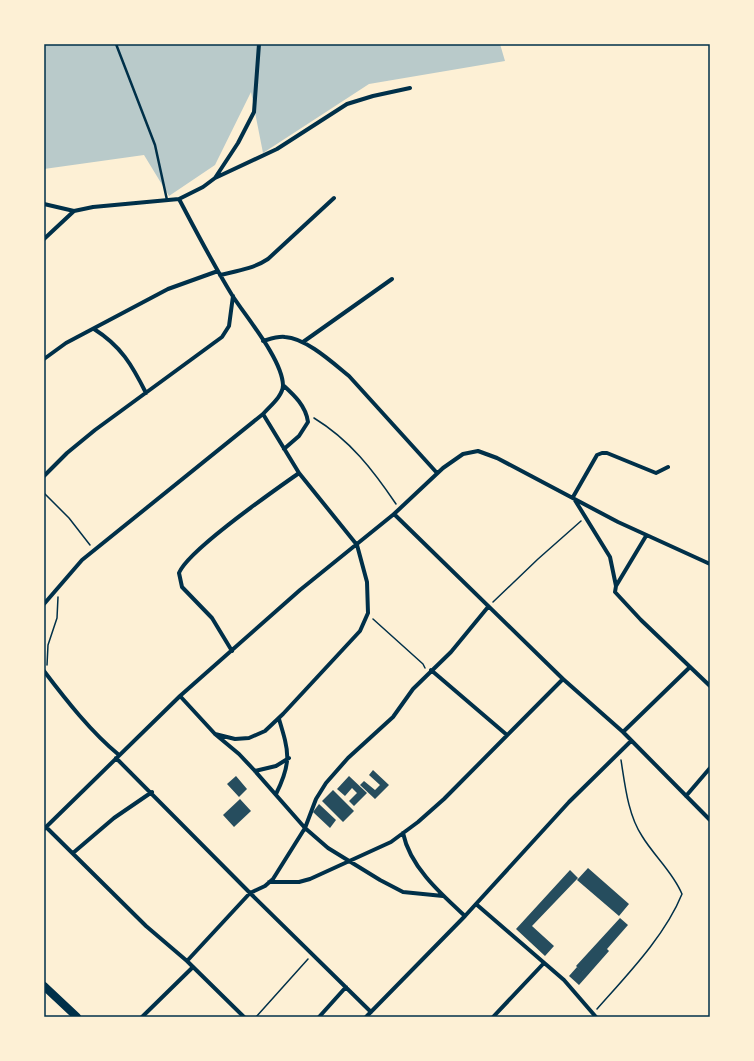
<svg xmlns="http://www.w3.org/2000/svg" width="754" height="1061" font-family="Quicksand,sans-serif">
<rect width="100%" height="100%" fill="#fdf0d5"/>
<path fill="#b9caca" d="M44,44h456l5,17 -136,23 -106,69 -12,-61 -36,73 -46,31 -25,-41 -100,14z"/>
<path fill="#264d5e" d="M373,770l16,15 -14,14 -15,-14 4,-4 11,9 5,-5 -11,-10z
M236,776l11,13 -8,8 -12,-13z
M349,776l18,17 -13,13 -5,-5 8,-8 -5,-5 -7,8 -8,-7z
M333,790l21,21 -11,11 -21,-21z
M240,799l11,12 -17,16 -11,-12z
M319,804l17,16 -6,8 -17,-16z
M588,868l41,36 -10,12 -42,-36z
M570,870l8,8 -46,48 22,20 -9,10 -29,-27z
M620,918l8,7 -21,24 2,2 -22,25 -11,-10z
M577,967l10,9 -8,9 -10,-9z"/>
<g fill="none" stroke-linecap="round" stroke-linejoin="round">
<path stroke="#003049" stroke-width="1.5" d="M314,418c36,22 59,52 82,86
M44,493l25,25 21,27
M493,602l45,-43 43,-38
M373,619l50,45 2,4
M47,665l1,-20 9,-27 1,-21
M597,1009c30,-34 68,-73 85,-115 -9,-22 -28,-38 -40,-58 -14,-21 -17,-51 -21,-76
M256,1017l52,-58"/>
<path stroke="#003049" stroke-width="2.5" d="M116,44l39,101 12,55"/>
<path stroke="#003049" stroke-width="4" d="M215,178l62,-29 70,-45 26,-8 37,-8
M44,204l30,7
M44,239l30,-28 19,-4 86,-8 24,-12 12,-9 23,-35 16,-31 5,-68
M220,275c17,-4 33,-6 48,-16l66,-61
M94,329c27,17 38,36 52,64
M263,341c7,-2 15,-5 22,-4 21,1 48,26 64,39l88,97
M303,342l89,-63
M44,359l22,-16 102,-54 50,-18
M283,385c11,10 23,21 25,37l-9,14 -15,13
M44,476l23,-23 28,-23 127,-93 7,-11 4,-30
M394,514l169,165 60,53 87,88
M646,536l-30,50 -1,6 26,28 69,66
M616,586l-6,-29 -37,-60 24,-42 5,-2h5l49,20 12,-6
M44,604l38,-44 181,-146c7,-8 20,-18 20,-29 -1,-26 -37,-68 -51,-90 -19,-31 -36,-64 -53,-96
M232,651l-20,-33 -30,-31 -3,-14c9,-23 96,-83 120,-100
M431,670l76,65
M44,671c22,29 47,61 75,84
M180,696l35,38 24,20 16,17 50,57 23,20 52,32 23,12 40,4
M623,732l67,-65
M215,734l20,5 14,-1 16,-7 18,-17 77,-83 8,-18 -1,-31 -10,-37 -58,-72 -36,-59
M116,758l134,135 121,119
M255,771l21,-5 13,-8
M276,794c16,-32 13,-42 3,-75
M686,796l24,-28
M46,827l100,99 41,35 57,56
M44,829l136,-133 120,-106 94,-76 49,-46 20,-14 15,-3 19,7 121,64 92,42
M403,833c7,34 38,61 62,83
M73,853l41,-35 38,-26
M269,882h30l11,-3 81,-37 27,-20 26,-23 119,-120
M476,904l88,76 32,37
M187,961l63,-68 15,-7 8,-7 32,-51 11,-29 10,-16 22,-25 45,-41 20,-28 38,-37 37,-45
M142,1017l51,-50
M319,1017l27,-30
M366,1017l99,-101 104,-114 62,-61
M493,1017l51,-54"/>
<path stroke="#003049" stroke-width="8" d="M44,986l33,31"/>
</g>
<rect width="754" height="1061" fill="none" stroke="#fdf0d5" stroke-width="90"/>
<rect x="45" y="45" width="664" height="971" fill="none" stroke="#003049" stroke-width="1.5"/>
</svg>
